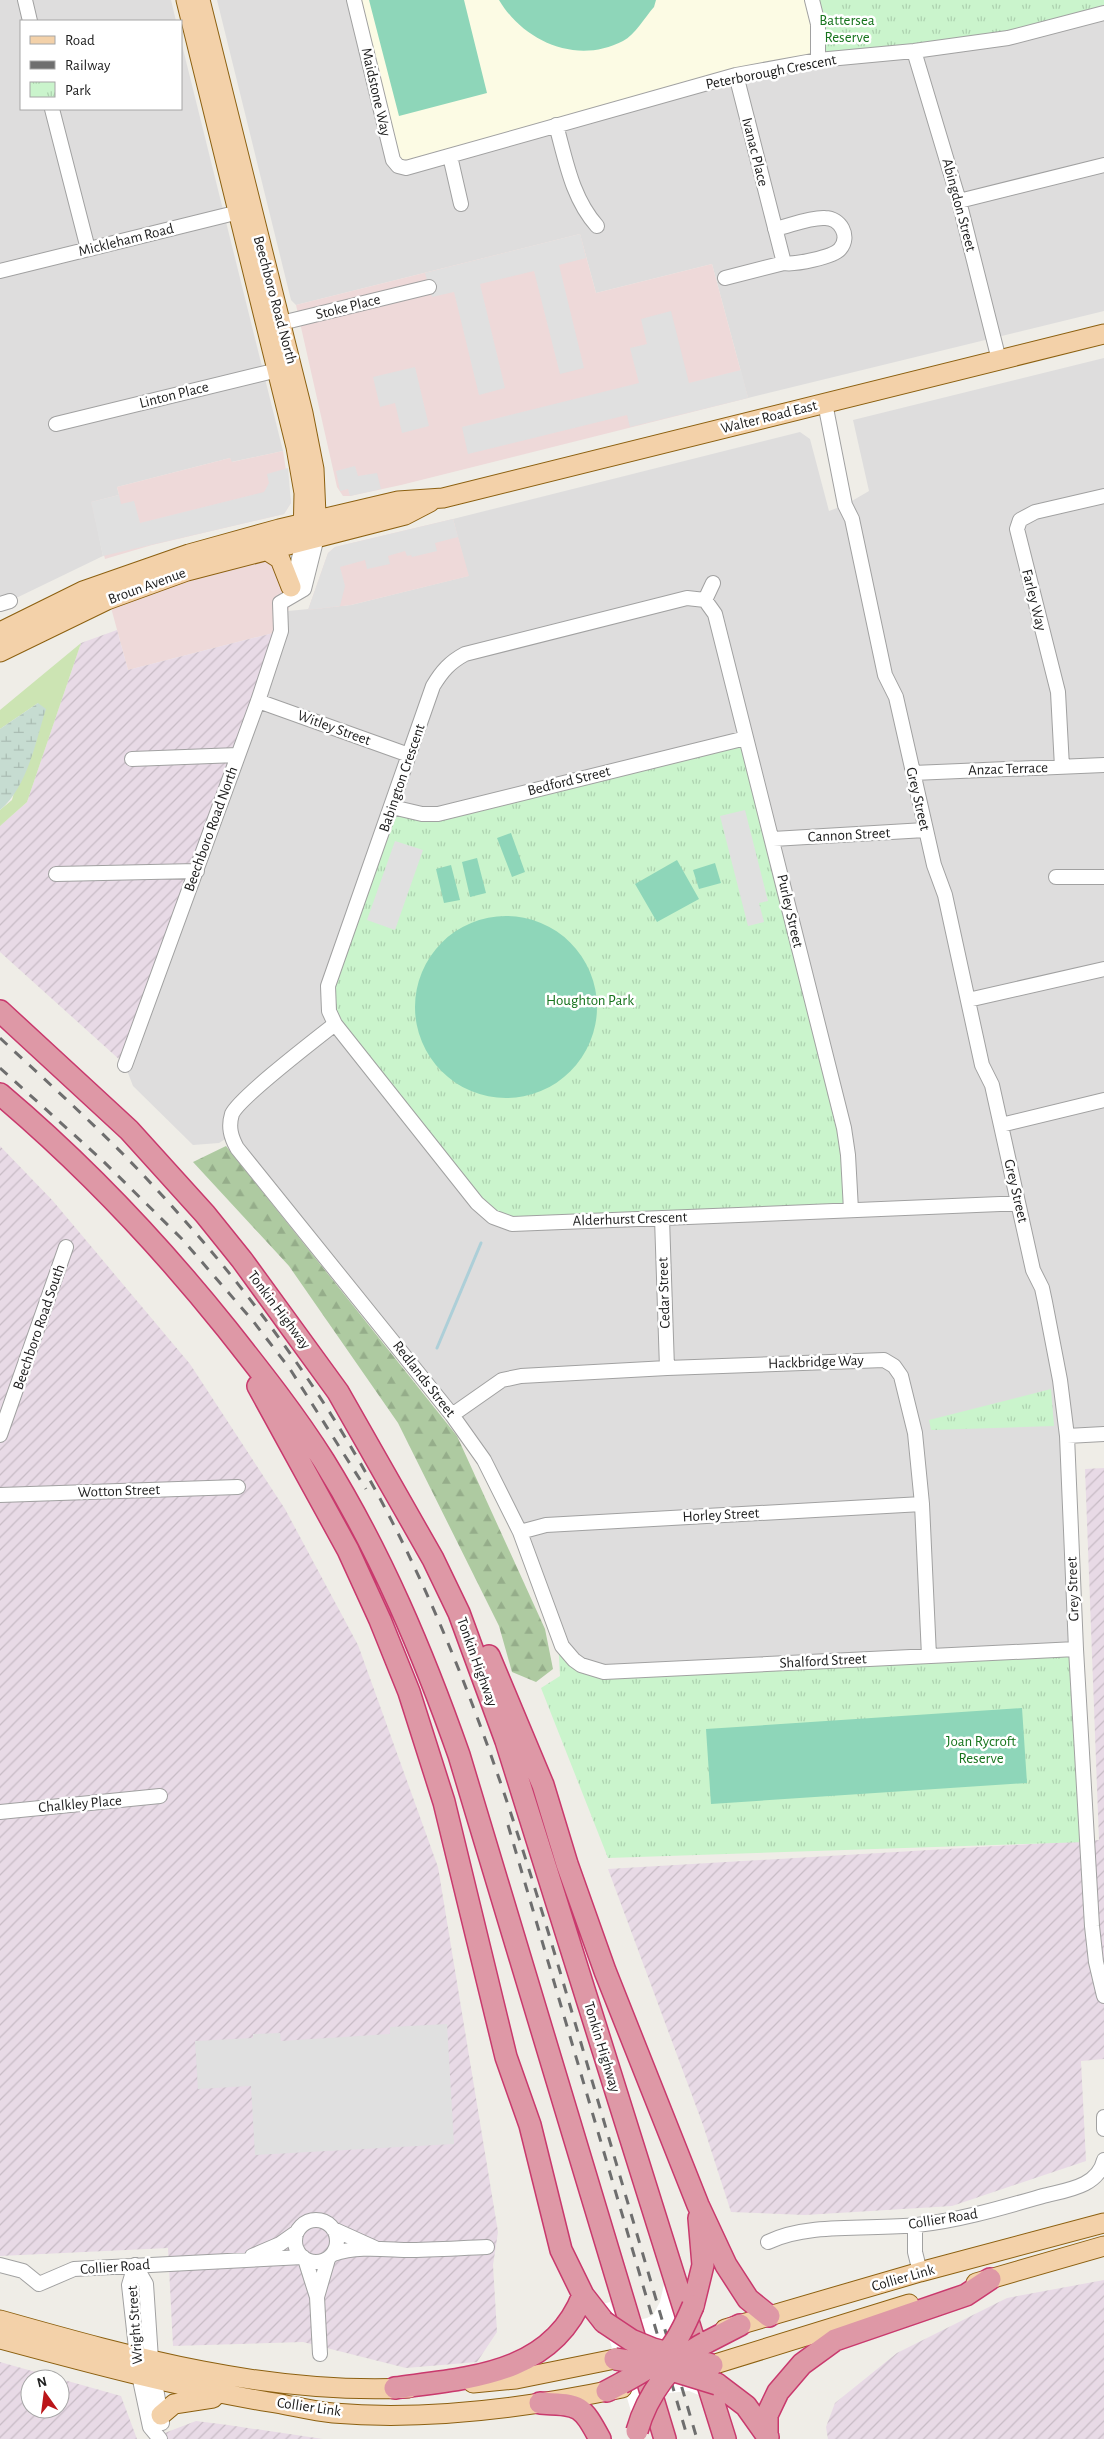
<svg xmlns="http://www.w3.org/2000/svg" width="1104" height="2439" font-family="'Alegreya Sans',sans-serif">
<defs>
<pattern id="industrial-furrows" width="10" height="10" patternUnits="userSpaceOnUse" patternTransform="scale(1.25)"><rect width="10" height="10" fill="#e8dae6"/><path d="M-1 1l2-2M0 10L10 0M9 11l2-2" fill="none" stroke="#c7bbc5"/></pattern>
<pattern id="forest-firs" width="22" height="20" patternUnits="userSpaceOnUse" patternTransform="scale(1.25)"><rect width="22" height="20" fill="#aecaa1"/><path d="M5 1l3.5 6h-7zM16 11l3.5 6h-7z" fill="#95ad8a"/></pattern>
<pattern id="wetland-marsh" width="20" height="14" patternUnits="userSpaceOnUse" patternTransform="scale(1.25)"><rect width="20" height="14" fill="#c6dcd1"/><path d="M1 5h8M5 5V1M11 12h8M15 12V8" fill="none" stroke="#aabcb3"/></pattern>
<pattern id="park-tufts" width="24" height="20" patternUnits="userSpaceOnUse" patternTransform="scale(1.25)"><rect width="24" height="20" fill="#caf4cc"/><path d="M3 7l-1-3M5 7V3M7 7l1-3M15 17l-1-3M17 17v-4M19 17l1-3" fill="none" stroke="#add1af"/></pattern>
</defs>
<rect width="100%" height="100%" fill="#efede7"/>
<path fill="#dedddd" d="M0,0h171l5,21h-155v88h160v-68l102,410 -52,11 -1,-4 -113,29 2,8 -27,7 11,54 -93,45 -10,3z
M217,0h137l382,75 368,-62v298l-356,87 -36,-134 -116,29 -16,-59 -284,71 -5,-5z
M1104,358v1076h-38l10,215 -463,23 -39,-12 -90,-200 -254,-324 -11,7 -26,2 -60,-59 -8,-21 163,-454 63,-6 117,-29 -15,-57 347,-87 10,7 19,72 16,-6 24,-14 -16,-71z"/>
<path fill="#eed9d9" d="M580,234l16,59 116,-29 36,134 -347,87 -51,11h-7l-6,-9 -41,-182z
M283,451l8,52 -7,11 -132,31 -47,14 -14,-57 28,-7 -2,-8 113,-29 2,4z
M453,519l16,57 -118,29 -43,5 20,-57 7,-6z
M266,550l27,47 -12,34 -153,39 -18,-66z"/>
<path fill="url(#industrial-furrows)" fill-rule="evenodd" d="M117,630l11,40 153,-39 -160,430 -121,-109v-126l27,-24 54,-159z
M0,1146l53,55 137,163 95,145 73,136 80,222 60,365 -5,33 4,67 -20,30 -71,6 -103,-26 -130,4 -5,-98 -168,8z
M1104,1468v591l-23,2 5,100 -134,45 -147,9 -74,-3 -28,-87 -95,-256 491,-29 -14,-371z
M1104,2280v159h-276l-2,-12 9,-24 62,-50 110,-55z
M0,2362l121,34 16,43h-137zM30,2379h30v30h-30z
M196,2421l32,4 95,14h-174z"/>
<path fill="#fcfbe4" d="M354,0h458l6,60 -420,106z"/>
<path fill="#cce4b3" d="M81,643l-54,159 -27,24v-16l12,-10 26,-97 -38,26v-19z"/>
<path fill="url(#forest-firs)" d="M226,1146l231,290 88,193 8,40 -17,13 -24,-10 -13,-46 -101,-203 -109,-157 -96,-104z"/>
<path fill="url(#wetland-marsh)" d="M38,703l8,6c-11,34 -18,77 -46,101v-81z"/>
<path fill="url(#park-tufts)" d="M812,0h292v13l-96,25 -190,22z
M746,738l98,390 7,82 -339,14 -19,-7 -164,-206 -2,-14 65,-190 30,7z
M1051,1389l3,37 -123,4 -2,-10z
M558,1639l30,29 488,-19 11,193 -479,16 -67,-170 19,-12z"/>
<path fill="#8ed6b9" d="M369,0h95l23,93 -88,23z
M499,0h157l-2,7c-9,10 -19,28 -31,34 -46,24 -99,1 -124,-41z
M511,833l14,39 -13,5 -15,-39z
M477,858l9,35 -16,4 -8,-35z
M677,860l22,39 -42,23 -22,-38z
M715,863l6,20 -22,6 -6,-19z
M451,865l9,35 -16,3 -8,-34z
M415 1007a91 91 0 1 1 182 0a91 91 0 1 1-182 0Z
M1022,1708l5,75 -316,21 -5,-75z"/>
<path fill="#e0e0e0" d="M580,234l6,24 -27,7 25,103 -24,6 -26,-103 -54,13 25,104 -26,7 -25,-103 -22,5 -7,-24z
M671,311l18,72 52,-13 7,28 -118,29 -3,-12 -159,39 -6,-27 177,-44 -9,-35 17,-4 -6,-25z
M415,367l14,59 -27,7 -7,-30 -15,4 -7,-30z
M355,466l3,10 19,-3 4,16 -31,7 -2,-7 -8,2 -4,-20z
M288,468l3,35 -7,11 -181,42 -12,-54 28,-7 2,9 13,-3 6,22 124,-31 5,-9 -2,-9z
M453,519l5,18 -23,6 2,8 -25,6 -1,-2 -4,1 -2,-5 -17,5 2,8 -23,5 -2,-9 -25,7 5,19 -5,20 -32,4 20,-57 7,-6z
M745,810l23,91 -9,2 5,19 -16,4 -28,-110z
M395,841l28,9 -28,80 -28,-10z
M447,2024l7,120 -199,11 -4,-69 -53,3 -3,-48 58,-3v-4l27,-1 1,8 109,-7v-7z"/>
<path fill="#fff" d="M665,2280l36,116 -12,-5 -20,2 -6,4 -12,30 -14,4 -38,-126 11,-3 5,12 6,5 13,2 13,-3 6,-3 7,-13z"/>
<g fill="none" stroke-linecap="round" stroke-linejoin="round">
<path stroke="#adcfd8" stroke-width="3" d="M437,1348l44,-105"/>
<defs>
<path id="minor" d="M25,0l5,21
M354,0l39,160 5,6 8,2 330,-93 82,-15 96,-9 94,-13 96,-25
M812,0l6,24v36
M914,51l45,150 40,159
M736,75l48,188c11,2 49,-6 56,-14 11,-13 0,-31 -15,-31 -16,-1 -35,8 -50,11
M52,109l36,140
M556,125c10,36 16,73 41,101
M450,156l11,48
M959,201l145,-36
M0,271l247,-61
M725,278l59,-15
M273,325l156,-38
M825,403l20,102 7,14 33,156 11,22 38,168 11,30 37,170 10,20 41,185 9,18 3,14 15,78 7,56 9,213 16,277 4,36 8,34
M56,424l230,-56
M292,589l11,-48
M705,600l8,-17
M0,604l10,-3
M258,701l151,54
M132,759l106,-4
M1062,767l-4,-75 -41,-163 3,-9 15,-8 69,-16
M913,773l191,-8
M392,807l30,7h16l308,-76
M773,839l152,-9
M56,874l141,-3
M1056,877h48
M968,1000l136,-31
M335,1024c-19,15 -96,74 -103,90 -4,13 -1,23 5,34l215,267 32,45 36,72 42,114 12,14 7,5 23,7 472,-23
M125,1065l133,-364 23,-70 -1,-28 24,-14 13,-52
M1001,1125l103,-25
M851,1210l-3,-55 -4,-27 -129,-514 -10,-14 -18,-2 -222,56c-15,8 -23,17 -32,32l-105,300 1,25 6,13 142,179 16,14 19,7c163,-6 325,-13 488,-20h18
M662,1218l5,150
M452,1415l50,-35 19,-4 146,-8 217,-8 10,6 7,10 14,57 7,71 7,152
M0,1435l66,-188
M1067,1436l37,-2
M0,1495l238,-8
M520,1532l26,-7 376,-21
M0,1812l160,-16
M1104,2117v12
M295 2241a21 21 0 1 1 42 0a21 21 0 1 1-42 0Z
M915,2225v27l5,20
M333,2229l42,19
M768,2242c40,-20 104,-12 149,-17 44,-5 84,-17 126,-29 23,-6 55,-9 61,-36
M333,2254c24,-8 48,-5 73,-4 27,0 54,-2 81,-3
M252,2256l28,-12 17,-12
M305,2259l12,38 3,57
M0,2265l23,6 16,13 35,-15 229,-12
M135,2265l-6,20 10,90 11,52 10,12
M135,2265l11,19 5,75 11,64
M317,2297l11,-38"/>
<path id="major" d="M186,0l110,447 8,46 -1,48
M200,0l103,413 11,56 3,68
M266,550l14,9 11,28
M0,632l83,-41 106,-37 90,-25 119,-28 45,-3 661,-164
M0,652l107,-52 80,-29 218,-56 25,-13
M976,2283l128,-37
M0,2320c135,38 267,75 409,68
M725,2329l195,-57 184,-49
M0,2339c89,24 178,48 269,63 21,3 42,9 64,11 92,8 199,-6 289,-25
M712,2365l197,-61
M473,2383l43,-4 99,-20
M161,2415l13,-11 39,-6"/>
<path id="highway" d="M0,1011l129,119 76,84 37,46 96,132 95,167 26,54 47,128 219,698
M0,1094c84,71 158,149 227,235 34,43 68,86 97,132 57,92 99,192 135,294l206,684
M258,1386l90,164 32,70 29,72 35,110 62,255 24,68 31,125 22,45 21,27
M489,1656l54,129 24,79 38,107 93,234 28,60 22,34 21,17
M693,2306l10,-41 -4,-47
M705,2343l35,-18
M717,2384l29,22 22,31
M395,2388c73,-10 157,-13 188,-93
M607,2391l15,-8
M540,2403c40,2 41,1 60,36
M767,2435v-20l11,-23 24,-28 33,-24 131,-45 24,-16"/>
</defs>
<use href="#minor" stroke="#a1a1a1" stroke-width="16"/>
<use href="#major" stroke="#8c6010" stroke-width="21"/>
<use href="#highway" stroke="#c9396d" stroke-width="24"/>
<use href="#minor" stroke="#fff" stroke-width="14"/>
<use href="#major" stroke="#f3d1a9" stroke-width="19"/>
<use href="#highway" stroke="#de98a6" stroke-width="21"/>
<path stroke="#6e6e6e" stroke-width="3" stroke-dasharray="10 10" stroke-linecap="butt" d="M0,1038c41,38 83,76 123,116 78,80 149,167 209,262 115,182 179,388 239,593 42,143 84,287 126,430
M0,1068l102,92 80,79 71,82 37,48 76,120
M508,1825l180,614"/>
<defs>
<path id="highway-bridge" d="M604,2322l27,18 22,9 59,16
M615,2359l40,6 62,19
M622,2383c43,-23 52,-32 71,-77
M637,2431c10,-36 35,-71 68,-88"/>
</defs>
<use href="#highway-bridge" stroke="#c9396d" stroke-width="24" stroke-linecap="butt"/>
<use href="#highway-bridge" stroke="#de98a6" stroke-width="21"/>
</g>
<g text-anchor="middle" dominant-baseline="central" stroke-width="5" stroke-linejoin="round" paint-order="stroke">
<g font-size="15" fill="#17741d" stroke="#fff">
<text x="847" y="20">Battersea<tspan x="847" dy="17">Reserve</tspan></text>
<text x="590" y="1000">Houghton Park</text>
<text x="981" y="1741">Joan Rycroft<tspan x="981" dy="17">Reserve</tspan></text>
</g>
<g font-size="15" fill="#202020" stroke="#fff">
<text transform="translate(771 72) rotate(-11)">Peterborough Crescent</text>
<text transform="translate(376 92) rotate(77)">Maidstone Way</text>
<text transform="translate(755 152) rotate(76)">Ivanac Place</text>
<text transform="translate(959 205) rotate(75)">Abingdon Street</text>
<text transform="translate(126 240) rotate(-14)">Mickleham Road</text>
<text transform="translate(275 300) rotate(75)">Beechboro Road North</text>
<text transform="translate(348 307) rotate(-14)">Stoke Place</text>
<text transform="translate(174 395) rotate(-14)">Linton Place</text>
<text transform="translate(769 417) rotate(-14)">Walter Road East</text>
<text transform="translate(147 586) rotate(-20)">Broun Avenue</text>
<text transform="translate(1034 600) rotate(76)">Farley Way</text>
<text transform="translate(334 728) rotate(20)">Witley Street</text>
<text transform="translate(1008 769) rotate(-2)">Anzac Terrace</text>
<text transform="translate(402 778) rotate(-71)">Babington Crescent</text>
<text transform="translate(569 781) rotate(-14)">Bedford Street</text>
<text transform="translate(918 799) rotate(77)">Grey Street</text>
<text transform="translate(211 829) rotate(-70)">Beechboro Road North</text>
<text transform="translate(849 835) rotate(-3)">Cannon Street</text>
<text transform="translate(790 911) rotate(77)">Purley Street</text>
<text transform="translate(1016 1191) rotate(77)">Grey Street</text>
<text transform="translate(630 1219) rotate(-2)">Alderhurst Crescent</text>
<text transform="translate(664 1293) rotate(-92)">Cedar Street</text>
<text transform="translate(279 1310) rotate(53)">Tonkin Highway</text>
<text transform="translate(39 1327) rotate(-71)">Beechboro Road South</text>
<text transform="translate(816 1362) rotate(-2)">Hackbridge Way</text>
<text transform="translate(424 1379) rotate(52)">Redlands Street</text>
<text transform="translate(119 1491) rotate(-2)">Wotton Street</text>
<text transform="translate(721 1515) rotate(-3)">Horley Street</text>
<text transform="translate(1073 1589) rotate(-92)">Grey Street</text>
<text transform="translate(823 1661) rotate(-3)">Shalford Street</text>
<text transform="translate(477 1662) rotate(70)">Tonkin Highway</text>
<text transform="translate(80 1804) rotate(-5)">Chalkley Place</text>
<text transform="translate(602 2047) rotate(73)">Tonkin Highway</text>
<text transform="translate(943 2219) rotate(-9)">Collier Road</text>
<text transform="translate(115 2267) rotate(-4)">Collier Road</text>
<text transform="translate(903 2278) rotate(-16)">Collier Link</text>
<text transform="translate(135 2325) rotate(-94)">Wright Street</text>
<text transform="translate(309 2407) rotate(8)">Collier Link</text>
</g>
</g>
<rect x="20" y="20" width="162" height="90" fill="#ffffff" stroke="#a6a6a6"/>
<rect x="30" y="36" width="25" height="8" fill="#f3d1a9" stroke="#a6a6a6"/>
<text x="65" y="45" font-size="15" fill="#202020">Road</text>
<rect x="30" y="61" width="25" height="8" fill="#6e6e6e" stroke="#a6a6a6"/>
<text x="65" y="70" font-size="15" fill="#202020">Railway</text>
<rect x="30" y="82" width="25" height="15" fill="url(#park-tufts)" stroke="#a6a6a6"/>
<text x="65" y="95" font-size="15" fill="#202020">Park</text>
<g transform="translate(45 2394) rotate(346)"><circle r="24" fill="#ffffff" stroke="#a6a6a6"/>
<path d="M0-4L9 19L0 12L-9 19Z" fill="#bb1519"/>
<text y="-8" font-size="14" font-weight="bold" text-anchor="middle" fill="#202020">N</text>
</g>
</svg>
